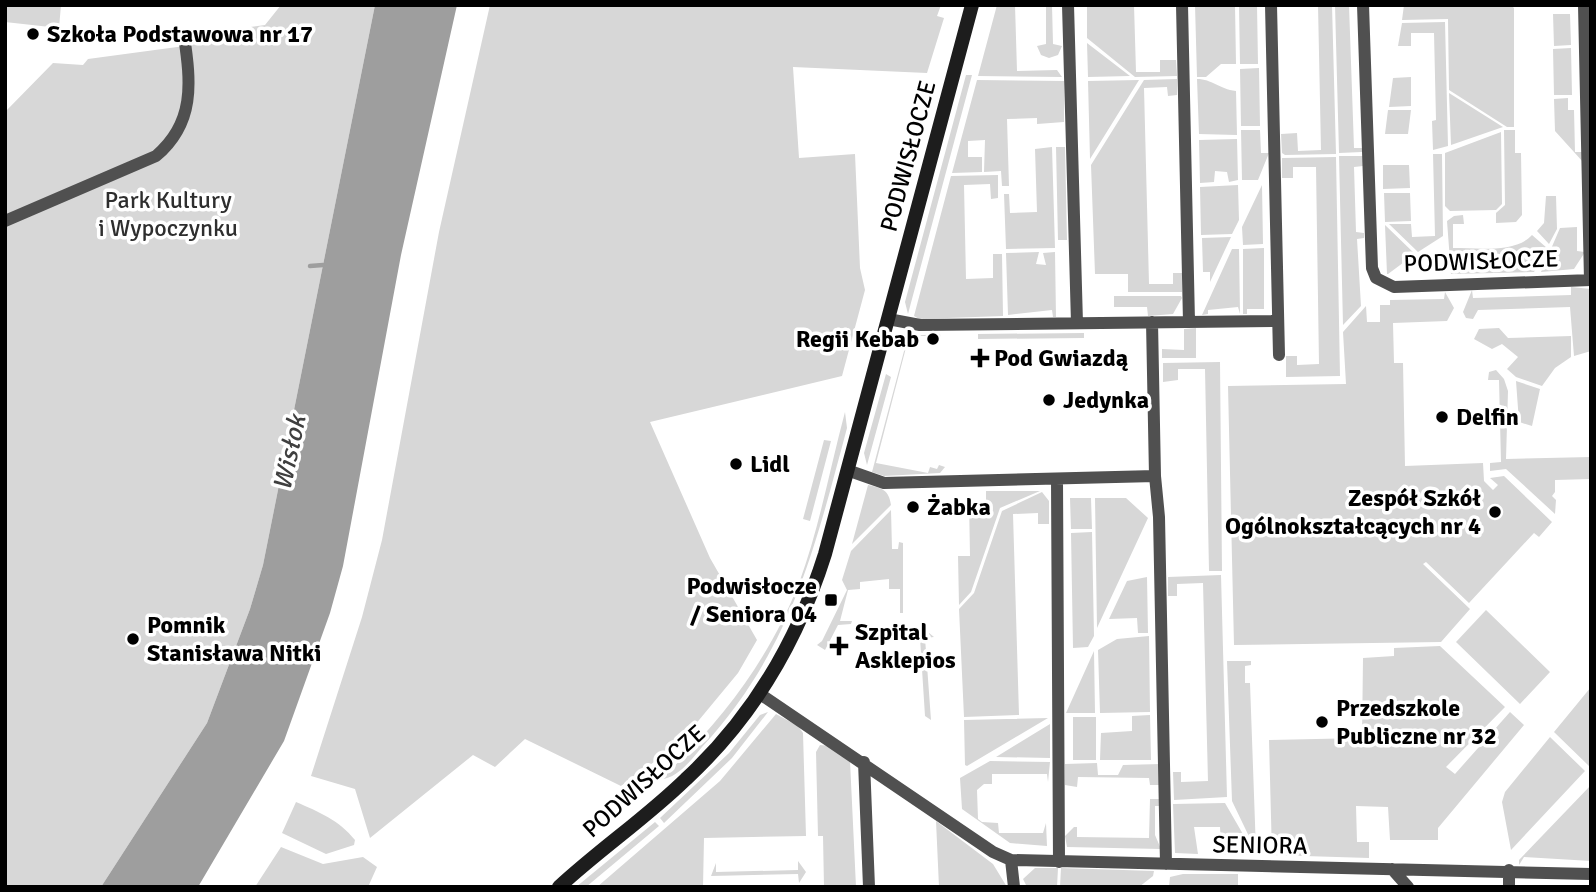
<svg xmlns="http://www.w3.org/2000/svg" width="1596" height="892" font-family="Signika,sans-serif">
<rect width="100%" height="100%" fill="#fff"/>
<path fill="#d7d7d7" d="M5,5h56l-2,23 -54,-6z
M281,5h94l-112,560 -13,44 -43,114 -106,164h-96v-775l48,-49 30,2 5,-6 104,-14 -2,-10 75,-10z
M490,5h451l-4,11 7,2 -17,55 -134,-6 6,91 56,-4 5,114 5,22 -23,86 -192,46 60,136 47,82 -19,33 -58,70 -59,43 -96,-47 -30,28 -22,-12 -103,83 -15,-49 -44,-13 51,-159 20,-77 57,-308z
M997,5h18l2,66 40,-1 5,7 -84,-1z
M1046,5h6l1,39 9,2 -4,9 -9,3 -8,-3 -4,-9 9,-2z
M1087,5h47l2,67h24v-12h16l1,16 -42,1 -48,-39z
M1195,5h40l1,59h-15l-15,13h-9z
M1239,5h18l1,59h-18z
M1318,5h14l4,149 -51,1 -3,-2 -1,-19 16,-1 1,18 23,-1z
M1335,5h14l5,143h8v4l-23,1z
M1404,5h107l3,3v119h-7l-58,-37 -1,-71 -46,1z
M1553,14h17l1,31 -17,1z
M1445,22l3,124 -15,4 -1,-29 4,-1 -2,-87h-23v13h-13l4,-23z
M1087,43l43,33 -42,1z
M1571,48l1,47h-18l-1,-46z
M1259,68l1,58h-19l-1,-57z
M966,75h6l-64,239 -3,-12z
M1411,77v29l-22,1 4,-29z
M1177,79v16l-9,1 -1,-9 -23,1 5,196h24v-11h9v19h-54v-18h-33l-4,-109 53,-85z
M1197,79c15,0 22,10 39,12l1,44 -38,-1z
M977,80l87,1v41l-27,2v-6l-30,1 2,67h-7l-1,-15 -17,1 1,-32 -17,1v16h14v15l-30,1z
M1139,80l-49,79 -2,-78z
M1449,93l54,34 -52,18z
M1568,98v12h6l1,42h8v10l-28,-31 -1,-32z
M1388,110h23l-3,24h-23z
M1241,130h19l1,23h8l-11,27h-16z
M1504,130h11v23h6l1,62 -6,7 -20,1v-10l9,-8z
M1501,132l1,72 -6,6 -46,1 -5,-5v-53z
M1237,139l1,41 -9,2 -2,-10 -12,-1 -1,11 -14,1 -1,-43z
M1052,147l3,101 -49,1 -2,-55h5l1,19 27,-1 -2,-63z
M1056,147h9l2,93h-9z
M1433,154h9l1,82 -25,16 -29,-28h22l1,13 23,-1z
M1339,156h24v10l-9,1 2,65 8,1v5l-7,1 4,67 -18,19z
M1336,157l4,219 -54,1v-21h11v9l22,-1 -3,-197h-23v11h-11v-20z
M1383,165h26l1,23 -27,1z
M998,175v23l-7,1 -1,-15 -26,1 2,94 27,-1v-24h9l1,62 -84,3 -5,-3 37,-140z
M1238,185l1,35 -7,14 -31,1 -1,-48z
M1262,185l1,59 -20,1 -1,-18z
M1384,193h26l1,28 -26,1z
M1546,196h10l1,33 -8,15 -12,-13 7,-8z
M1463,215l1,9h-11v24c26,0 63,5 79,-13l15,13 -13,24 -83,2 -4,-53 7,-5z
M1385,225l30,29 -27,20h-1z
M1577,227v24l8,1 -11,17 -33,3 19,-44z
M1231,237l-21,45v-10h-7l-1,-34z
M1264,248v61h-17v5h-4v-65z
M1232,249h7l1,65 -2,-7 -30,3v4l-6,1z
M1039,252l-3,12 10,1 -3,-12 12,-1 1,65h-3l-1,-7 -44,5 -2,-62z
M1571,287l20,2v62l-17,5 -4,-49 -92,3 -5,9 -7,-1 -3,-6 9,-22 1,8 98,-3z
M1445,292l9,16 -7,13 -54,2 1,40h9l2,103 78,-3 1,18 9,9 5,-5 -8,-7 14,-2 48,46 -13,15 -5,-4 -65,70 -43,-41 -3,2 47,45 -29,33 -207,3 -6,-259 118,-2 -3,-52 23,-26 1,16h13v-17h10v-5l54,-1z
M1114,296h67l1,2 -9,16 -25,2 -1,-9h-33z
M1196,328v30h-34v-9l22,1v-21z
M1499,328l9,10 63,-2v21l-16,11 -13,18 -26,-9 -9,-8 11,-12 -16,-13 -10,5 -18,-10 5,-10z
M1084,333v5l-106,1v-5z
M940,334l1,6 -2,-4h-30l-33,127 52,10 2,-6 7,2 2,-4 6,2 -5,6 -56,3 -12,-4 36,-136z
M1220,362l2,209h-13l-4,-202h-27v11l-15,2v-19z
M1496,370l8,9 4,12 -2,68 85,-2v22l-36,1v12l-3,4 4,4 -1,14 -49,-45 -16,2v-8l11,-1 -2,-82h-11l1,-8z
M886,374l5,3 -24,88 -3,-12z
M1516,381l24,8 -8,37 -13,-4z
M845,412l2,16c-33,123 -56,222 -145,319 -10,12 -25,32 -41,32 59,-56 108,-119 138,-196 20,-54 31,-115 46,-171z
M824,440l7,1 -21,80 -7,-2z
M868,485c14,3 21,5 23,20l-39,39z
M986,491h54l-40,17 -29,84 -12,13 -1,-49h12l-1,-56h17z
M1042,492l7,9v23h-11v-11l-25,1 6,201 -55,2 -5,-108 15,-16 28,-82z
M1070,498h21l1,31h-21z
M1095,498h31l22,20 -51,110z
M891,510l1,39h6l1,-7 4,1v70h-3v-24h-11v-10l-29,3v7l-12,1 -8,31h12l-1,3 -13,1 -13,25 -8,-5 5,-4 25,-51 -5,-10 9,-29z
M1092,532l2,104 -6,11 -15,1 -2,-115z
M1221,575l6,222 -53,3 -1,-28h8v10l27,-1 -5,-198 -26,1v12h-9v-19z
M1147,577l1,56h-10l-1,-15 -28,1 18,-38z
M1486,610l64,62 -30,32 -64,-62z
M923,628l11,9 -9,1 6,82 -6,-4 -5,-78h-9z
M1149,636l1,76 -50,1 -2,-63 19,-11z
M1440,646l65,61 -59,60 9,7 55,-62 14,13 -86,103v12h-48l-2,-33 -32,-1 1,36h12v16l-97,-3 -3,-115 93,-2 1,-80 31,-2v-8z
M1094,651l1,62h-29z
M1227,661h24v4l-6,1v17h5l6,168 -24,-50z
M1591,687v79l-1,1 -36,-35z
M768,712l-36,46 -68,65 -4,-5 69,-65 31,-38z
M776,714l22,12 5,7 3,103 -102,2 -1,49h-106l123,-106z
M1150,715l1,45h-51l1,-27 31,-2v-15z
M1073,717h23v43h-23z
M1048,718l-81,48 -2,-1 -1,-45z
M1050,724v34l-54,-1z
M1550,737l35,34 -74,79 -9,-48 3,-10z
M820,745l10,1 20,15 6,126h-32l-1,-51h-5l-2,-84z
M990,761l60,1 -2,20 -1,-8h-55v10h-8l-7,6 1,29 4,3 16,1 1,10h44l3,-10 1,23 -37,-3 -48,-34 -2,-31z
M1097,763l1,12h20l5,-10 38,-1v21h-11l-1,-7 -71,-1 -1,10 -12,-2v-21z
M1591,785v76l-67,-4 -5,8v-5z
M1150,799h9l3,7h-7v29l6,14 -94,-2 -2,-11 9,-9h3v10l72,1z
M296,802c23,10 43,18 59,38l-1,5 -28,9 -44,-21z
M1225,803l30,52 -41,-1 7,-10 -1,-17h-26l4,27 -23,-1 -2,-49z
M936,821l57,43 14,23h-68z
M655,822l4,4 -73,61h-10z
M281,847l42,17 40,-7 14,10 -9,20h-113z
M798,861l8,11 -7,11 -1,-9 -87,2 5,-13v9l82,-2z
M1035,868h23l-1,19h-30l-4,-8z
M1061,868l93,3 -1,5 -14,11h-79z
M1183,874h55v13h-69l1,-10z"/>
<path fill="#9e9e9e" d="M375,5h82l-56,250 -58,311 -13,47 -46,128 -86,146h-97l106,-164 43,-114 13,-44z"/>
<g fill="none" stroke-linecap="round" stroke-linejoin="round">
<path stroke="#9e9e9e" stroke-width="4.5" d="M310,266l13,-1"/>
<path stroke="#505050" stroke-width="12" d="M1068,5l9,318
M1182,5l7,317
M1271,5l8,350
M1363,5l9,263 4,10 18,9 197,-7
M1584,5l6,275
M5,221l151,-65c39,-33 35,-73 28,-120
M888,319l32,6 357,-4
M1152,322l3,154 4,41 7,347
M847,470l37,13 271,-7
M1057,479l2,383
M760,694l233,158 18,8 580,14
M864,762l5,125
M1011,860l3,27
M1392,869l16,18
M1509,870v17"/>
<path stroke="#1d1d1d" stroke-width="14" d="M559,887c41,-38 87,-69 127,-108 67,-62 112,-139 139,-225l147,-549"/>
</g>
<g fill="#000" stroke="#fff" stroke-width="2.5">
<circle cx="33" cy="34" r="7"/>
<circle cx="933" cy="339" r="7"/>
<path d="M976.5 347.5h7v7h7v7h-7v7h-7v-7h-7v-7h7z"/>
<circle cx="1049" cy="400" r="7"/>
<circle cx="1442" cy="417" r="7"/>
<circle cx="736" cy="464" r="7"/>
<circle cx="913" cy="507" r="7"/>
<circle cx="1495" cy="512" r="7"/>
<rect x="824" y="593" width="14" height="14" rx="3.5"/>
<circle cx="133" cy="639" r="7"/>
<path d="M835.5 635.5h7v7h7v7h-7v7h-7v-7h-7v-7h7z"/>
<circle cx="1322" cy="722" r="7"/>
</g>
<g text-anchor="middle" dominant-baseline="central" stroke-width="7" stroke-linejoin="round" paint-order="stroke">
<g font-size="24" font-weight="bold" fill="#000" stroke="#fff" text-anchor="start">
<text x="47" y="34">Szkoła Podstawowa nr 17</text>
<text x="919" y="339" text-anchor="end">Regii Kebab</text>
<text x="994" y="358">Pod Gwiazdą</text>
<text x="1063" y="400">Jedynka</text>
<text x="1456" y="417">Delfin</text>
<text x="750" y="464">Lidl</text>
<text x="1481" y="498" text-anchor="end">Zespół Szkół<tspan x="1481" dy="28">Ogólnokształcących nr 4</tspan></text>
<text x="927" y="507">Żabka</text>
<text x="817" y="586" text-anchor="end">Podwisłocze<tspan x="817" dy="28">/ Seniora 04</tspan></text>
<text x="147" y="625">Pomnik<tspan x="147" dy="28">Stanisława Nitki</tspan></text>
<text x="855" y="632">Szpital<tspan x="855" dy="28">Asklepios</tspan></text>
<text x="1336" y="708">Przedszkole<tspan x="1336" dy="28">Publiczne nr 32</tspan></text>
</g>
<g font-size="24" fill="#000" stroke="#fff">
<text transform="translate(908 156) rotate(-75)">PODWISŁOCZE</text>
<text transform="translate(1481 261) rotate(-2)">PODWISŁOCZE</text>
<text transform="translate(644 781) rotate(-42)">PODWISŁOCZE</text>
<text transform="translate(1260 845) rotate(1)">SENIORA</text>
</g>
<g font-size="24" fill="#2e2e2e" stroke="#fff">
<text x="168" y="200">Park Kultury<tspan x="168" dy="28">i Wypoczynku</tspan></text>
</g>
<g font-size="26" font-style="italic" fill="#3f3f3f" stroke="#fff">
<text transform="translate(290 453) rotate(-78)">Wisłok</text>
</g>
</g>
<rect width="1596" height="892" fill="none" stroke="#000000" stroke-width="14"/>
</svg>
